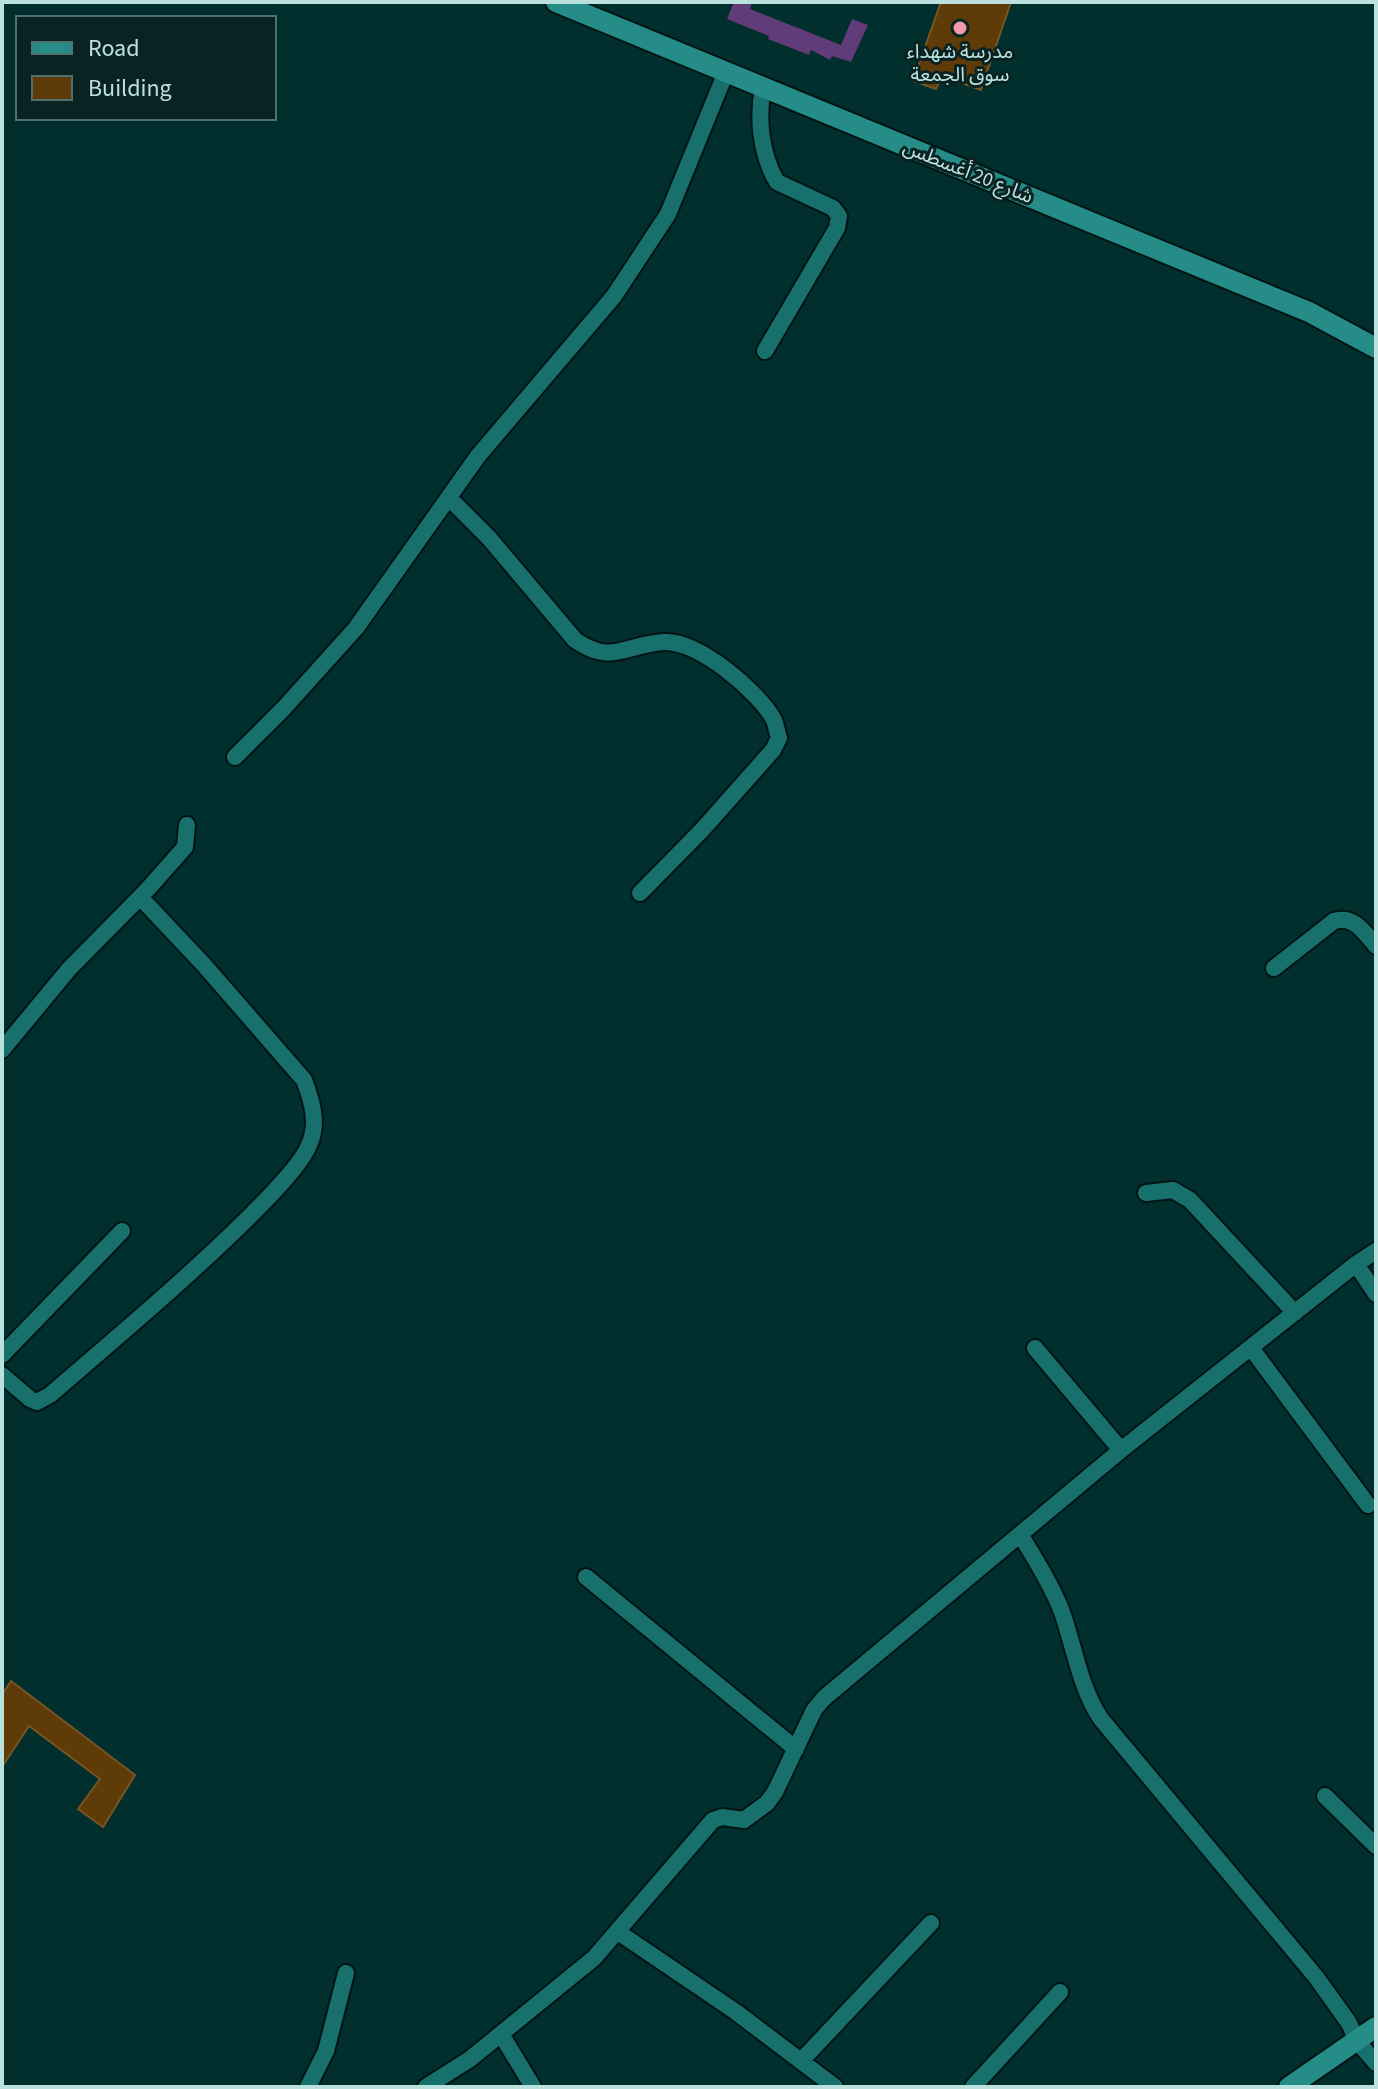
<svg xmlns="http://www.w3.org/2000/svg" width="1378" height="2089" font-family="'Source Sans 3','Noto Sans Arabic',sans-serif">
<rect width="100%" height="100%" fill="#012f2d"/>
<path fill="#603c78" d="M734,2h18l-2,7 91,36 11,-26 16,6 -17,37 -19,-6 -2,4 -19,-10 -2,5 -41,-16 1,-3 -42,-17z"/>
<path fill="#5e3b07" stroke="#785425" stroke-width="2" d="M941,2h70l-30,88 -39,-14 -6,13 -23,-8z
M11,1681l124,94 -32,52 -25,-18 22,-30 -71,-53 -27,41v-72z"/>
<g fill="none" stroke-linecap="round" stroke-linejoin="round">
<defs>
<path id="street" d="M763,88c-6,31 -2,67 14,94l56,26 6,8 -2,12 -72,123
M450,499l39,39 86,102c37,26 51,4 89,2 34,-2 94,49 110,78 2,5 3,12 5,18l-6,12 -71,80 -62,63
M235,757l49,-49 72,-80 122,-172 136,-160 54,-82 58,-142
M1274,968l60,-47c20,-6 30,11 42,25
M2,1050l67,-81 77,-78 39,-44 2,-22
M1146,1193l27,-3 17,10 105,113
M1356,1264l20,30
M1035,1348l86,102
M1251,1348l117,157
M2,1355l120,-124
M2,1375l28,24 7,3 13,-7c67,-58 134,-114 196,-175 17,-17 55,-54 63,-75 10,-21 3,-44 -5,-65l-100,-115 -64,-68
M1020,1534c15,25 31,50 42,78 12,34 18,76 39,107l215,258 33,46 8,18 19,22
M586,1577l210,172
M1325,1796l51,50
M618,1932l118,80 99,75
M501,2034l32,53
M801,2061l130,-138
M308,2087l18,-36 20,-78
M426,2087l44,-28 124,-101 119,-138 9,-3 22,3 23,-17 8,-11 39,-82 10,-12 297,-248 235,-186 20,-13
M973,2087l87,-95"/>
<path id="secondary" d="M556,2l753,310 67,36
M1289,2087l87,-60"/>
</defs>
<use href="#street" stroke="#001514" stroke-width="20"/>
<use href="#secondary" stroke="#001514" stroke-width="24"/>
<use href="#street" stroke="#18706d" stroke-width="16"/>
<use href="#secondary" stroke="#258c88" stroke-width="20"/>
</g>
<circle fill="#f39aa7" stroke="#0a2322" stroke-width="3" cx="960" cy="28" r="8"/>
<g text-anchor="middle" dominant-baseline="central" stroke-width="6" stroke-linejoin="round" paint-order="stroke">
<g font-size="20" fill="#bbe1de" stroke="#0a2322">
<text x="960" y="52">مدرسة شهداء<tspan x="960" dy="23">سوق الجمعة</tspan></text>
</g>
<g font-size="20" fill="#bbe1de" stroke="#0a2322">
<text transform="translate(968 172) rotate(22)">شارع 20 أغسطس</text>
</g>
</g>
<rect width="1378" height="2089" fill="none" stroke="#bbe1de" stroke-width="8"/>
<rect x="16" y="16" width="260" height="104" fill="#0a2322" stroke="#516f6d" stroke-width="2"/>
<rect x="32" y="42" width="40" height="12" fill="#258c88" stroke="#516f6d" stroke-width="2"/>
<text x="88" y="56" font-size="24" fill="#bbe1de">Road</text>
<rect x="32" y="76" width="40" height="24" fill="#5e3b07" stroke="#516f6d" stroke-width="2"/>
<text x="88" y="96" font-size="24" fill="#bbe1de">Building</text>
</svg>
